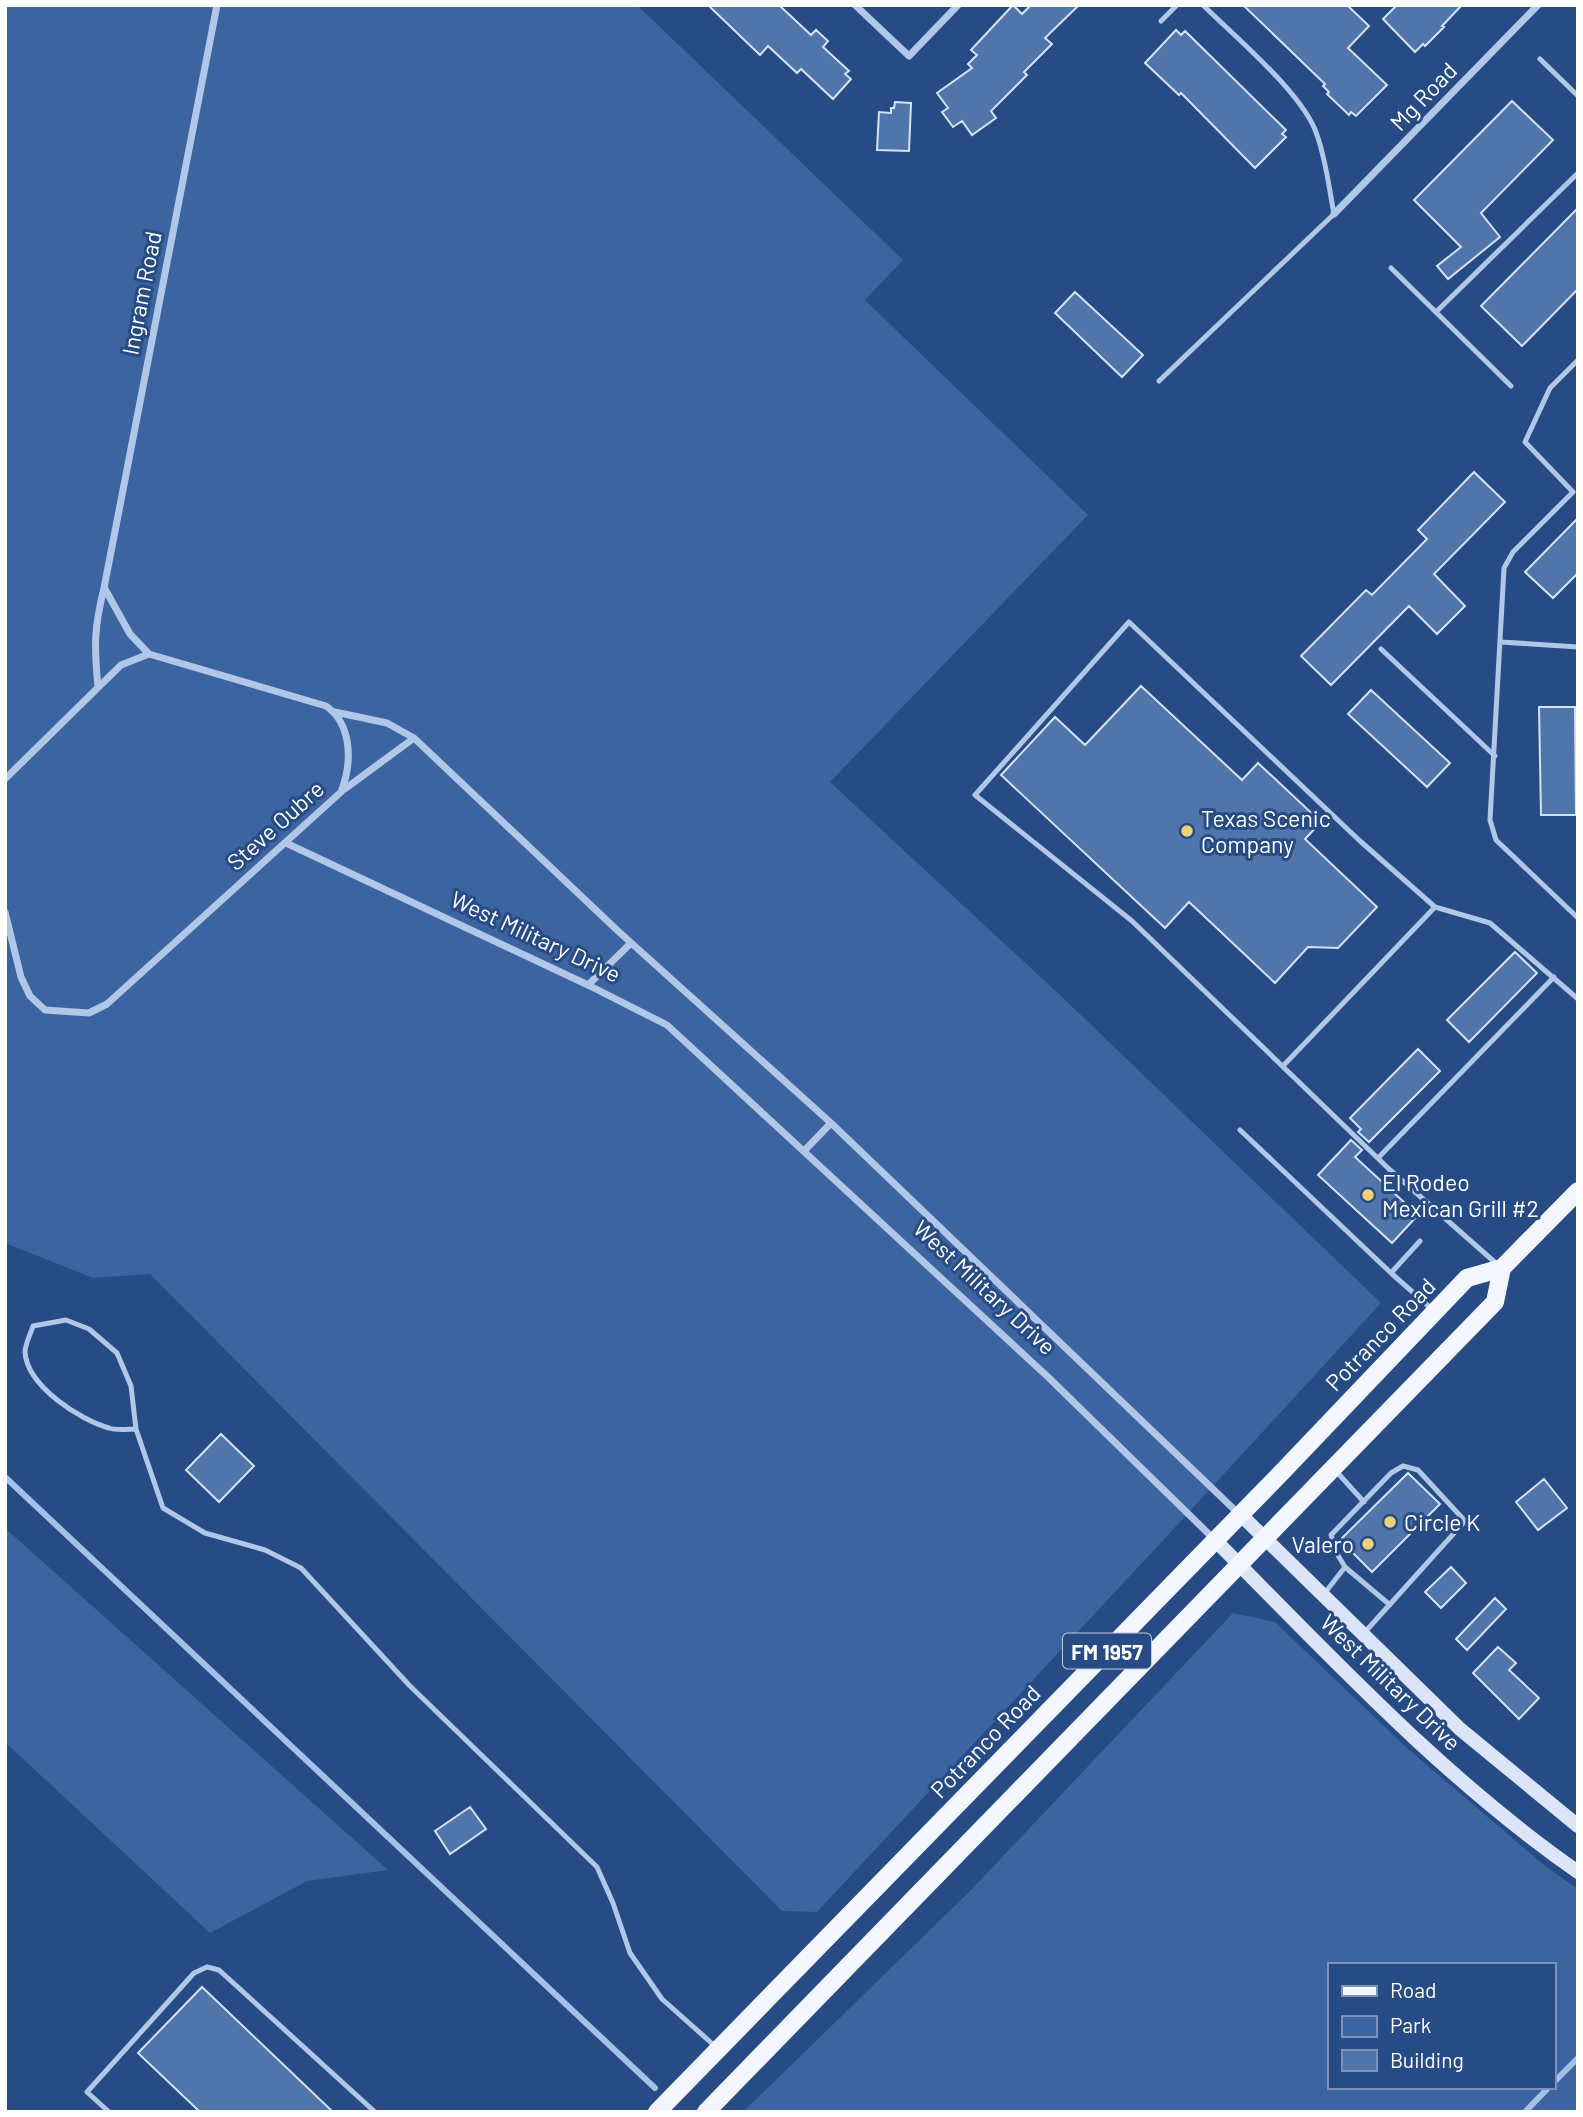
<svg xmlns="http://www.w3.org/2000/svg" width="1583" height="2117" font-family="Barlow,sans-serif">
<rect width="100%" height="100%" fill="#274b84"/>
<path fill="#3c64a0" fill-rule="evenodd" d="M5,5h632l266,255 -38,40 223,215 -258,267 231,214 320,307 -213,232 -351,377 -35,-1 -632,-637 -57,4 -88,-35z
M5,1528l383,342 -81,11 -97,52 -205,-191z
M1233,1613l42,9 133,127 137,117 33,23v223h-835l227,-221zM1329,1965h224v122h-224z"/>
<g fill="none" stroke-linecap="round" stroke-linejoin="round">
<path stroke="#a6c1e8" stroke-width="6" d="M5,1477l650,611
M1553,2083l25,-25
M1525,2112l24,-25"/>
</g>
<path fill="#5075ab" stroke="#d4e2f6" stroke-width="2" d="M708,5h71l32,30 5,-5 12,11 -5,6 26,24 -4,3 6,5 -18,20 -32,-30 -4,4 -29,-27 -8,9z
M1013,5l9,9 9,-9h48l-34,33 7,6 -28,28 3,3 -36,36 5,7 -24,17 -10,-14 -9,6 -11,-15 6,-4 -11,-15 35,-25 -4,-4 9,-9 -6,-5z
M1243,5h104l22,21 -21,22 39,37 -31,31 -5,-4 -2,3 -22,-21 2,-2 -6,-6 2,-2z
M1397,5h65l-20,21 2,1 -19,19 -2,-2 -8,8 -32,-33z
M1176,30l5,5 4,-4 101,99 -4,4 4,3 -31,31 -74,-75 -2,2 -34,-32z
M1512,101l41,39 -72,73 19,24 -52,42 -11,-13 24,-19 -47,-47z
M895,102l16,1 -2,48 -32,-1 2,-38 12,1v-5h3z
M1578,208v81l-56,57 -41,-40z
M1075,292l68,63 -21,22 -67,-64z
M1474,472l31,30 -71,72 31,32 -28,28 -28,-28 -78,79 -30,-29 65,-66 6,5 55,-56 -9,-9z
M1578,518v55l-25,25 -28,-26z
M1141,686l101,94 16,-17 63,59 -16,17 72,68 -39,41 -30,-1 -33,36 -86,-81 -24,26 -164,-153 54,-58 30,28z
M1371,690l79,73 -23,24 -79,-73z
M1539,707h36l1,108h-35z
M1515,952l22,21 -68,69 -22,-22z
M1418,1049l22,22 -71,71 -11,-10 3,-3 -11,-11z
M1351,1140l11,10 -7,7 63,58 -26,28 -74,-68z
M221,1434l33,32 -35,36 -33,-32z
M1408,1473l32,31 -68,68 -32,-32z
M1544,1479l23,29 -29,22 -22,-28z
M1451,1567l15,16 -25,25 -16,-16z
M1495,1598l11,11 -39,41 -11,-11z
M1498,1647l18,16 -7,7 30,28 -20,21 -46,-46z
M470,1807l16,22 -36,25 -15,-23z
M202,1987l131,125h-133l-62,-59z"/>
<g fill="none" stroke-linecap="round" stroke-linejoin="round">
<path stroke="#b1c7e7" stroke-width="5" d="M1161,21l16,-16
M1540,59l38,37
M1391,268l120,118
M1436,312l142,-139
M1578,360l-28,28 -25,54 48,50 -60,60 -9,16 -14,252 6,20 82,78
M1159,381l175,-167c-5,-26 -8,-54 -17,-79 -13,-41 -82,-98 -114,-130
M1501,642l77,5
M1381,649l114,107
M1283,1066l152,-159
M1240,1130l151,143
M1378,1158l176,-181
M1420,1241l-29,32 42,37
M1498,1265l-109,-96 -257,-248 -157,-126 154,-173 231,219 75,66 55,16 88,76
M136,1429c-8,0 -18,2 -27,-1 -29,-8 -82,-42 -84,-76 0,-8 6,-19 8,-26l33,-6 23,9 28,24 14,33 5,43 27,79 42,25 60,17 36,18 109,118 187,181 16,36 17,50 32,46 54,48
M1335,1470l29,32
M1345,1567l45,38
M1324,1594l21,-27 -9,-15 -5,-17 60,-62 12,-7 15,4 47,51 -100,111
M109,2112l-22,-20 107,-119 13,-6 12,3 156,142"/>
<path stroke="#b1c7e7" stroke-width="7" d="M855,5l54,51 49,-51
M1334,214l204,-209
M105,589l25,45 19,20
M98,687c-4,-41 -4,-59 6,-99l113,-583
M335,712l52,11 27,15 204,193 213,192 408,391
M5,779l116,-114 28,-11 177,52c27,19 26,58 15,86l-234,212 -18,9 -44,-3 -15,-14 -9,-19 -16,-65
M342,791l72,-53
M286,843l302,142 79,40 381,352 167,163
M588,985l43,-42
M804,1151l27,-28"/>
<path stroke="#dbe5f7" stroke-width="14" d="M1240,1514l220,215 118,97
M1215,1540c115,116 228,238 363,332"/>
<path stroke="#f3f6fe" stroke-width="18" d="M657,2112l626,-641 184,-193 35,-10 76,-77
M706,2112l789,-810 7,-34"/>
</g>
<g fill="#efd277" stroke="#274b84" stroke-width="2.5">
<circle cx="1187" cy="831" r="7"/>
<circle cx="1368" cy="1195" r="7"/>
<circle cx="1390" cy="1522" r="7"/>
<circle cx="1368" cy="1544" r="7"/>
</g>
<g text-anchor="middle" dominant-baseline="central" stroke-width="6" stroke-linejoin="round" paint-order="stroke">
<rect fill="#274b84" stroke="#bec9da" stroke-width="2" x="1063" y="1633.5" width="88" height="35" rx="5"/>
<g font-size="21" font-weight="bold" fill="#fff">
<text x="1107" y="1651">FM 1957</text>
</g>
<g font-size="23" fill="#fff" stroke="#274b84">
<text transform="translate(1423 96) rotate(-46)">Mg Road</text>
<text transform="translate(141 293) rotate(-79)">Ingram Road</text>
<text transform="translate(275 825) rotate(-42)">Steve Oubre</text>
<text transform="translate(536 936) rotate(25)">West Military Drive</text>
<text transform="translate(985 1287) rotate(43)">West Military Drive</text>
<text transform="translate(1380 1334) rotate(-46)">Potranco Road</text>
<text transform="translate(1391 1682) rotate(44)">West Military Drive</text>
<text transform="translate(985 1741) rotate(-46)">Potranco Road</text>
</g>
<g font-size="23" fill="#fff" stroke="#274b84" text-anchor="start">
<text x="1201" y="818">Texas Scenic<tspan x="1201" dy="26">Company</tspan></text>
<text x="1382" y="1182">El Rodeo<tspan x="1382" dy="26">Mexican Grill #2</tspan></text>
<text x="1404" y="1522">Circle K</text>
<text x="1354" y="1544" text-anchor="end">Valero</text>
</g>
</g>
<rect width="1583" height="2117" fill="none" stroke="#ffffff" stroke-width="14"/>
<rect x="1328" y="1963" width="228" height="126" fill="#274b84" stroke="#7d93b5" stroke-width="2"/>
<rect x="1342" y="1986" width="35" height="10" fill="#f3f6fe" stroke="#7d93b5" stroke-width="2"/>
<text x="1390" y="1998" font-size="21" fill="#ffffff">Road</text>
<rect x="1342" y="2016" width="35" height="21" fill="#3c64a0" stroke="#7d93b5" stroke-width="2"/>
<text x="1390" y="2033" font-size="21" fill="#ffffff">Park</text>
<rect x="1342" y="2050" width="35" height="21" fill="#5075ab" stroke="#7d93b5" stroke-width="2"/>
<text x="1390" y="2068" font-size="21" fill="#ffffff">Building</text>
</svg>
